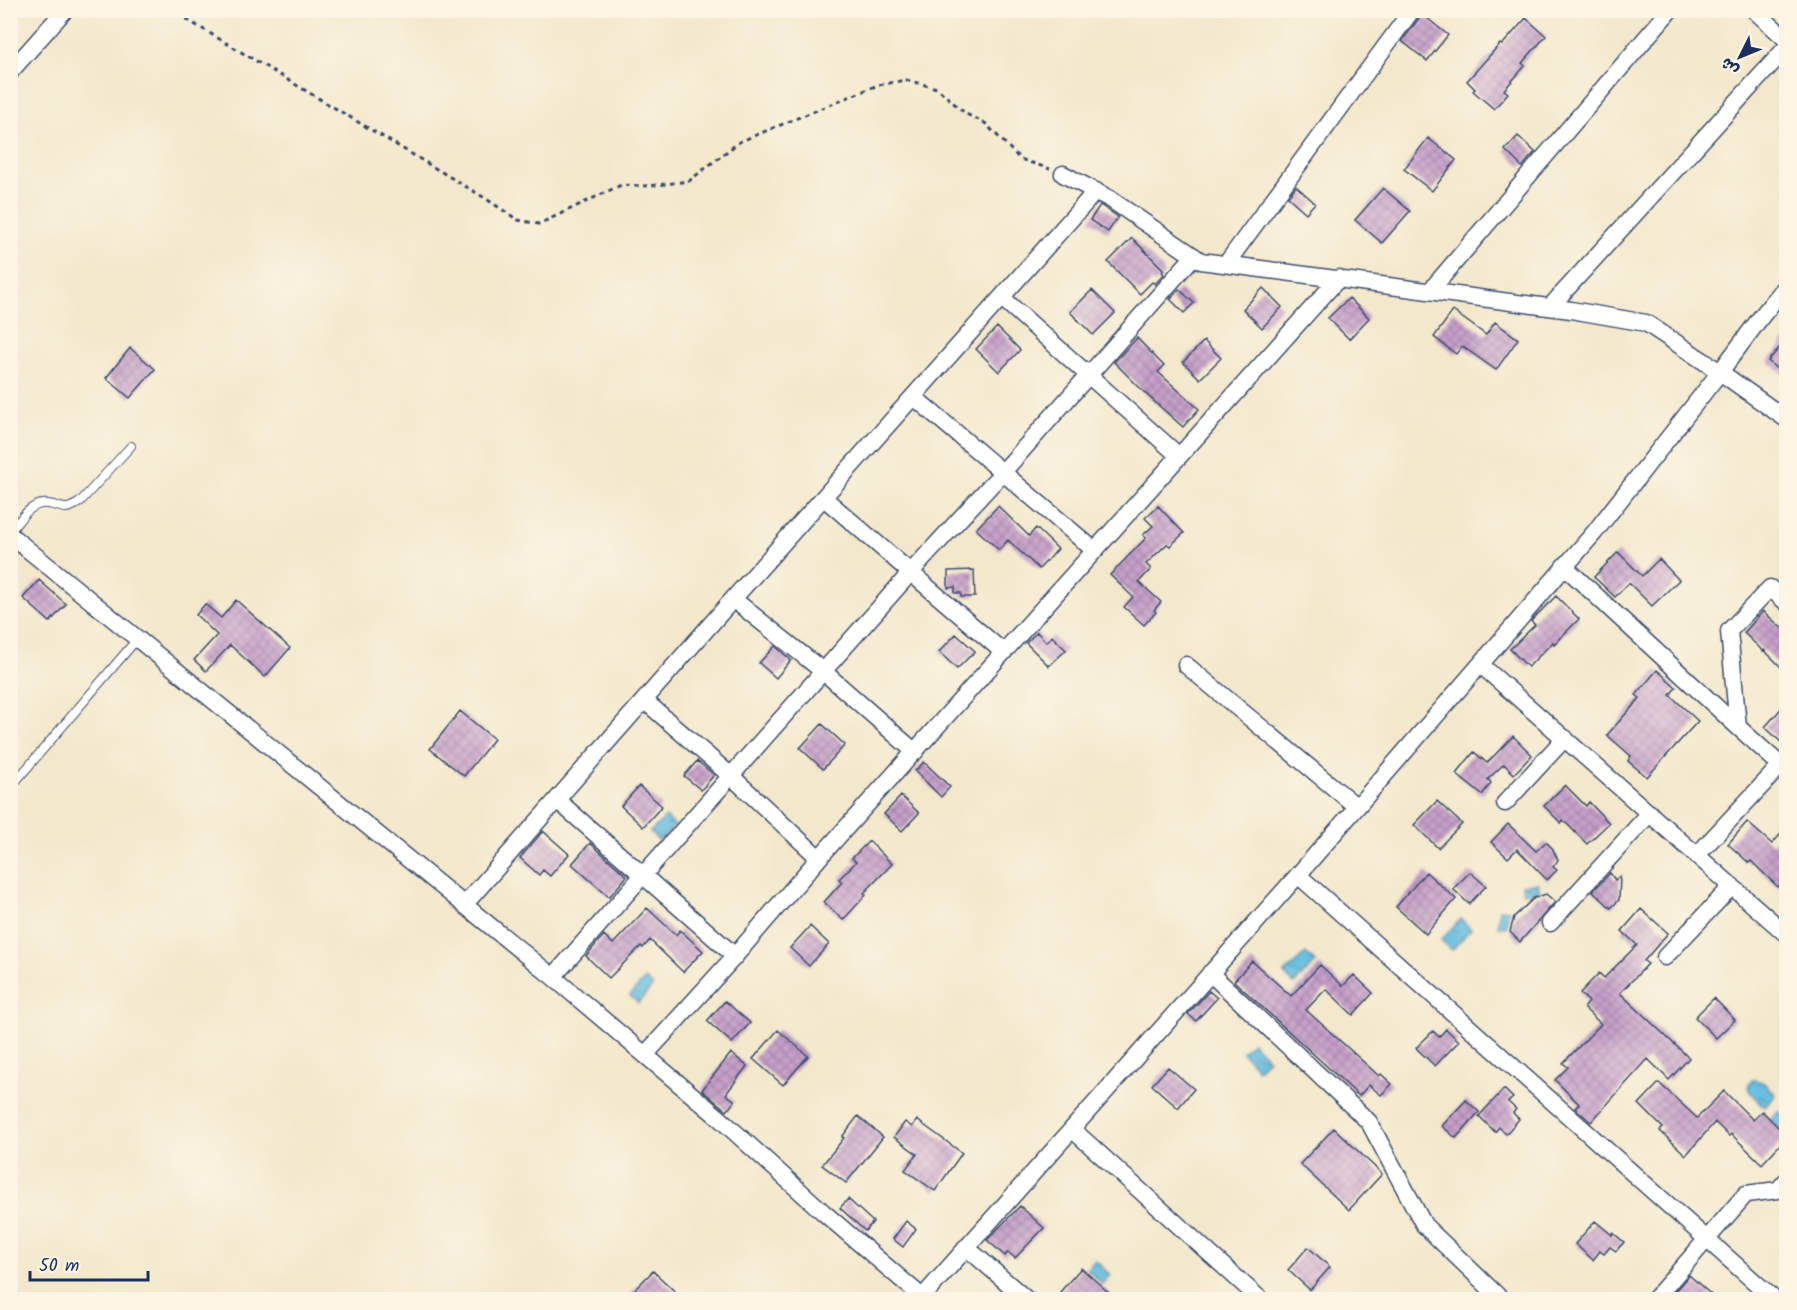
<svg xmlns="http://www.w3.org/2000/svg" width="1797" height="1310" font-family="Kalam,'Playpen Sans Arabic',sans-serif">
<defs>
<pattern id="water-ripples" width="26" height="14" patternUnits="userSpaceOnUse" patternTransform="scale(1.5)"><rect width="26" height="14" fill="#62bcdf"/><path d="M2 4q2-2 4 0t4 0M15 11q2-2 4 0t4 0" fill="none" stroke="#5099b8"/></pattern>
<pattern id="building-cross-hatch" width="8" height="8" patternUnits="userSpaceOnUse" patternTransform="scale(1.5)"><rect width="8" height="8" fill="#c7a0ca"/><path d="M0 0l8 8M0 8l8-8" fill="none" stroke="#a183a7"/></pattern>
</defs>
<rect width="100%" height="100%" fill="#fcf5e5"/>
<filter id="ink" filterUnits="userSpaceOnUse"><feTurbulence type="fractalNoise" baseFrequency=".0167" numOctaves="2"/><feDisplacementMap in="SourceGraphic" scale="12" xChannelSelector="R" yChannelSelector="G"/><feConvolveMatrix kernelMatrix="1 2 1 2 8 2 1 2 1" color-interpolation-filters="sRGB"/></filter>
<filter id="wash" filterUnits="userSpaceOnUse"><feTurbulence type="fractalNoise" baseFrequency=".008" numOctaves="4" result="noise"/><feDisplacementMap in="SourceGraphic" scale="24" xChannelSelector="R" yChannelSelector="G"/><feGaussianBlur stdDeviation="1.35" result="paint"/><feColorMatrix in="noise" values="0 0 0 0 0 0 0 0 0 0 0 0 0 0 0 0 0 1.4 0 .05"/><feComposite in="paint" operator="in"/></filter>
<g filter="url(#wash)">
<rect width="100%" height="100%" fill="#f3e8cc"/>
<path fill="url(#water-ripples)" stroke="#3e769e" stroke-width="1.5" d="M666,817l9,9 -16,15 -9,-9z
M1538,883l2,8 -17,2 -1,-8z
M1499,909l10,1 -3,17 -8,-1z
M1461,919l10,10 -19,21 -11,-10z
M1306,953l10,10 -22,21 -10,-10z
M645,979l8,7 -15,17 -8,-7z
M1252,1042l16,17 -10,10 -16,-17z
M1753,1080c11,0 16,8 23,15l-11,12c-8,-8 -25,-19 -12,-27z
M1779,1111l7,7v16l-15,-15z
M1095,1260l15,15 -8,9 -15,-15z"/>
<g id="blocks">
<path fill="url(#building-cross-hatch)" d="M1422,14l26,21 -21,26 -25,-20z
M1526,18l20,18 -24,27 3,3 -21,24 4,3 -14,16 -21,-18 2,-2 -8,-8 33,-37 2,1z
M1518,136l17,16 -13,15 -17,-17z
M1428,138l28,22 -24,31 -28,-22z
M1296,186l19,17 -9,10 -18,-16z
M1383,188l27,23 -28,32 -27,-23z
M1100,205l18,12 -10,15 -18,-12z
M1132,238l32,32 -2,2 2,2 -9,10 -3,-2 -12,12 -32,-32z
M1263,288l19,19 -20,21 -19,-19z
M1179,289l15,14 -10,10 -14,-14z
M1092,290l23,23 -22,22 -23,-23z
M1349,298l20,20 -20,21 -21,-21z
M1453,311l33,24 9,-13 23,17 -22,31 -34,-24 -6,8 -22,-17z
M997,327l23,23 -21,22 -23,-23z
M1137,338l27,28 -6,6 41,37 -16,18 -35,-31 -34,-34z
M1786,340v37l-18,-16z
M1204,341l17,17 -21,21 -17,-17z
M130,348l25,21 -25,29 -24,-20z
M998,506l31,30 7,-8 22,21 -19,20 -31,-29 -9,10 -23,-21z
M1158,506l26,27 -14,13 -3,-2 -21,20 5,5 -12,13 22,20 -7,8 2,2 -12,13 -20,-18 9,-10 -23,-22 36,-37 -3,-3 10,-9 -8,-8z
M1618,552l24,24 17,-17 20,21 -27,26 -23,-23 -14,14 -21,-20z
M974,570l1,27h-14v-4h-6v-6l-7,1v-17z
M39,580l27,24 -16,18 -27,-24z
M1556,596l23,23 -25,25 -1,-2 -25,25 -18,-18 25,-24 -4,-4z
M236,600l54,48 -25,29 -35,-32 -24,26 -12,-11 23,-25 -21,-20 9,-11 16,14z
M1763,611l23,21v40l-22,-22 -1,1 -19,-18z
M1037,632l9,10 6,-6 14,14 -17,16 -23,-23z
M956,634l19,17 -18,18 -18,-17z
M775,646l16,14 -15,18 -17,-15z
M1657,670l19,17 -6,8 28,26 -51,56 -19,-16 3,-5 -24,-21 33,-37 -4,-3z
M1786,703v44l-21,-20z
M460,711l34,28 -30,37 -34,-27z
M822,724l23,21 -22,24 -23,-21z
M1513,736l19,19 -18,19 -10,-10 -16,15 3,4 -9,12 -26,-21 18,-22 13,11z
M697,761l17,14 -13,15 -17,-14z
M924,762l26,25 -9,10 -26,-26z
M1565,785l21,21 3,-4 20,21 -22,21 -24,-24 -2,3 -17,-17z
M639,786l23,20 -19,21 -22,-21z
M901,796l18,17 -17,18 -18,-17z
M1437,801l25,23 -24,24 -24,-23z
M1747,822l25,22 14,-16v50l-8,9 -27,-26 -2,2 -21,-19z
M1508,824l28,27 10,-9 6,6 6,12 -5,7 4,3 -10,10 -30,-31 -9,9 -17,-16z
M543,831l26,23 -19,22 -7,-6 -4,5 -19,-17z
M869,841l23,23 -28,29 2,2 -23,25 -19,-18 18,-20 -3,-3 17,-17 -4,-4z
M590,843l37,33 -18,21 -37,-33z
M1426,872l30,27 -30,35 -30,-27z
M1470,872l16,14 -17,18 -16,-15z
M1610,873l5,7 5,-4 -1,24 -8,8 -18,-17z
M1546,894l9,8 -35,40 -10,-10 4,-15 20,-19z
M647,908l29,27 4,-5 23,21 -20,21 -33,-32 -7,8 -2,-2 -32,32 -23,-22 18,-21 9,9z
M1641,909l27,24 -24,28 4,3 -28,29 69,65 -20,22 -21,-21 -57,63 -16,-14 4,-4 -24,-24 13,-13 -5,-4 38,-39 -17,-16 5,-6 -9,-9 19,-20 5,5 33,-33 -15,-14z
M810,926l19,18 -20,22 -19,-18z
M1252,961l39,35 29,-31 23,21 11,-11 19,18 -20,22 -27,-26 -20,21 73,66 2,-2 11,10 -11,11 -12,-10 -10,11 -125,-115z
M1209,991l8,7 -21,23 -8,-7z
M1714,998l21,22 -19,18 -21,-21z
M725,1001l25,22 -18,20 -25,-22z
M1446,1029l13,12 -24,25 -19,-18 17,-17 6,6z
M778,1030l30,26 -25,29 -30,-26z
M731,1053l16,13 -21,28 9,7 -8,10 -25,-21z
M1168,1067l26,22 -16,19 -26,-23z
M1659,1083l38,35 27,-27 29,29 9,-9 24,24v3l-24,26 -31,-30 -2,2 -14,-14 -29,33 -26,-24 3,-3 -24,-24z
M1504,1089l9,9 -5,4 8,7 -3,4 6,6 -13,15 -7,-7 -4,5 -16,-16z
M1466,1100l13,12 -23,26 -14,-12z
M858,1116l25,21 -37,46 -24,-18 22,-27 -2,-1z
M917,1120l45,33 -27,38 -30,-21 12,-16 -23,-17 11,-15 7,5z
M1334,1128l48,46 -33,36 -49,-46z
M848,1199l25,23 -8,9 -25,-23z
M1020,1206l24,22 -29,30 -7,-6 -3,4 -18,-16z
M906,1221l10,8 -13,18 -10,-8z
M1595,1221l17,14 1,-2 11,9 -8,9 -6,-4 -6,7 -4,-3 -7,9 -18,-16z
M1308,1247l22,20 -20,23 -22,-20z
M1081,1268l35,31h-48l-8,-7z
M653,1271l30,28h-58z
M1689,1275l27,24h-48z"/>
</g>
</g>
<g filter="url(#ink)">
<use href="#blocks" fill-opacity="0" stroke="#3b4b6e" stroke-width="1.5"/>
<g fill="none" stroke-linecap="round" stroke-linejoin="round">
<defs>
<path id="lane" d="M10,532c9,-11 21,-31 38,-28 16,2 15,9 32,-2l51,-56
M10,788l128,-150"/>
<path id="street" d="M1754,10l32,29
M10,72l55,-62
M1063,174l47,25 91,62 370,49 75,13 74,49 66,47
M1226,264l186,-254
M1430,291l240,-281
M1002,298l177,158
M1550,307l236,-259
M914,397l180,153
M824,498l179,154
M10,535l543,442 164,139 106,96 99,85
M1564,566l174,161 48,43
M733,599l91,73 91,80
M1186,665l171,142
M1481,665l305,269
M645,701l86,75 88,82
M1738,727l-9,-96 41,-43 16,14
M557,800l178,156
M1505,803l60,-65
M1697,855l84,-90
M1298,875l477,425
M465,904l268,-305 363,-408
M1550,923l100,-110
M1665,957l67,-71
M1210,973l159,149 55,103 78,75
M553,977l358,-405 91,-99 192,-217
M645,1055l90,-99 84,-98 520,-580
M1072,1129l189,171
M966,1247l61,53
M920,1300l378,-425 296,-342 126,-161 41,-55 25,-31
M1654,1300l92,-106 32,-4 8,-9"/>
</defs>
<use href="#lane" stroke="#3b4b6e" stroke-width="10"/>
<use href="#street" stroke="#3b4b6e" stroke-width="19"/>
<path stroke="#3b4b6e" stroke-width="3" stroke-dasharray="4.5 4.5" stroke-linecap="butt" d="M171,10l314,188 33,22 21,4 82,-39 28,1 40,-5 50,-39 139,-57 28,-5 31,8 29,26 19,9 35,36 30,10"/>
<use href="#lane" stroke="#fff" stroke-width="8"/>
<use href="#street" stroke="#fff" stroke-width="16"/>
</g>
</g>
<rect width="1797" height="1310" fill="none" stroke="#fcf5e5" stroke-width="36"/>
<g transform="translate(1740 57) rotate(227)" stroke="#fcf5e5" stroke-width="4.5" paint-order="stroke">
<path d="M0-4.5L10 22L0 15L-10 22Z" fill="#1b2f5e"/>
<text y="-9" font-size="16" font-weight="bold" text-anchor="middle" fill="#1b2f5e">ش</text>
</g>
<path d="M30 1271v9h118v-9" fill="none" stroke="#1b2f5e" stroke-width="3"/>
<text x="39" y="1271" font-size="18" fill="#1b2f5e" stroke="#fcf5e5" stroke-width="4.5" paint-order="stroke">50 m</text>
</svg>
